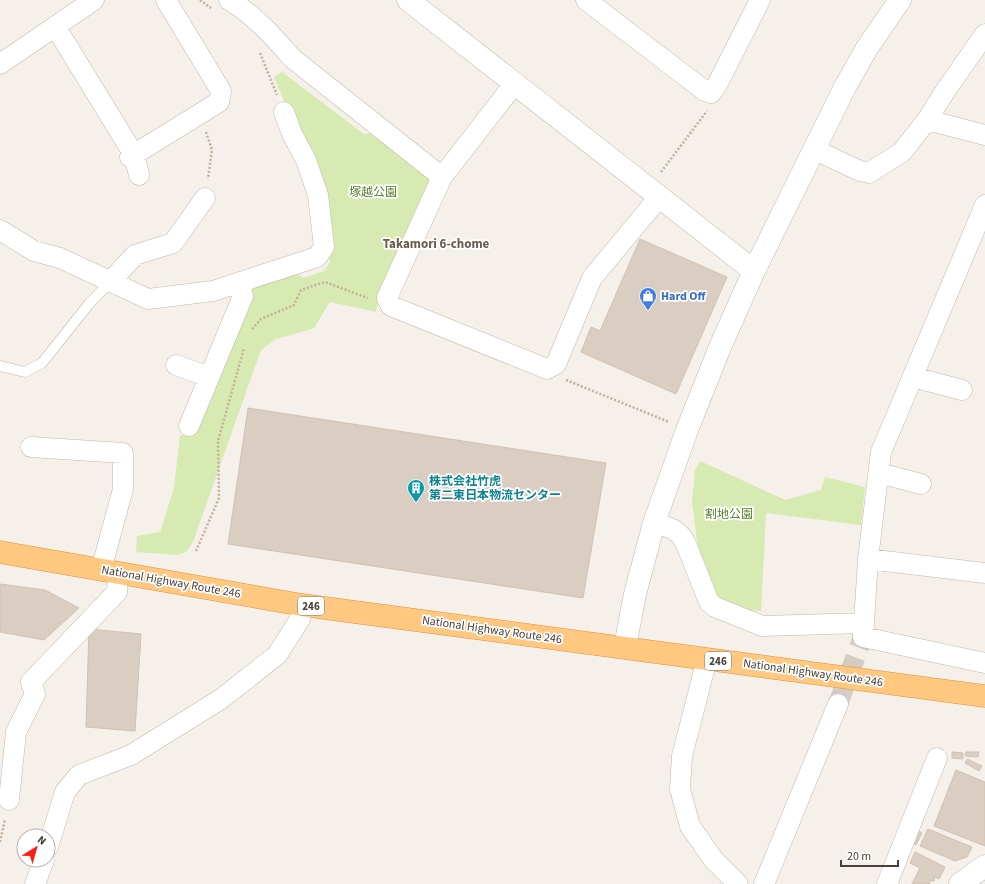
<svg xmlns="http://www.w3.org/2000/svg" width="985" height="884" font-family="'Source Sans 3','Noto Sans JP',sans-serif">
<rect width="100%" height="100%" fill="#f5f0e9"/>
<path fill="#d7eab1" d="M282,72l82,62 14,-1 51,41 2,9 -51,110 -4,19 -46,-10 -16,26 -6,2 -32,9 -15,11 -68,192 -7,10 -9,3 -41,-3 1,-16 23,-4 14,-44 6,-53 11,2 61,-154 42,-11 9,6 21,-7 6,-8 -5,-53 -27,-76 -24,-57z
M700,461l85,39 36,-10 4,-13 40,10 -4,38 -95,-12 -5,98 -17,-1 -28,-12 -18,-50 -6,-46 3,-32z"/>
<path fill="#dacdc1" stroke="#d2c1b1" d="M640,239l87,38 -51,117 -95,-42 10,-25 9,4z
M248,408l358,55 -23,135 -355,-54z
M0,584l45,6 34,18 -35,32 -44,-8z
M89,629l52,5 -6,97 -49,-4z
M952,752l11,1v6l-11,-1z
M966,752h13l-1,5 -13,-1z
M967,759l15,7 -3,5 -14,-8z
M956,770l29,12v64l-51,-20z
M928,829l44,18 -5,10 -12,4 -35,-15z
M917,830l5,3 -6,12 -5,-3z
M915,852l30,15 -6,12 -4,-2 -1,4 -3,-1 -2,4h-17l8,-16 -10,-5z"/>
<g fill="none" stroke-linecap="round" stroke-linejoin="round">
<path stroke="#d3cdc5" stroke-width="20" stroke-dasharray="20 10" stroke-linecap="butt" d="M838,704l25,-67"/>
<defs>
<path id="service" d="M0,366l25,6 17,-9 47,-59 21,-22"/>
<path id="minor" d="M229,0c25,15 44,36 63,58l150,119
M586,0l119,91 6,2 6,-8 43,-85
M55,26l79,129 5,20
M0,64l94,-64
M515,83l-73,94 -55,121 4,8 156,63 9,-5 36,-86 68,-82
M927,120l58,15
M813,149l47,22 9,2 33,-21 25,-32 19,-30 39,-56
M130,157l89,-55 2,-11 -55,-91
M0,230l34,21 26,7 88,41 65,-8 104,-34 7,-10 -6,-52 -12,-35 -14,-26 -8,-22
M110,282l25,-27 38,-12 32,-45
M176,365l33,12
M913,377l49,13
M189,426l54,-130 -4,-14
M31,447l92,6v36l-22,81
M879,473l42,11
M654,523c16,5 24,5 32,21l23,58 6,5 47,19 102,-3 4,-64 13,-107 104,-247
M868,559l117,14
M864,623l-1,14 122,26
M707,659l-25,97 -2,33 10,37 23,33 25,25
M9,800l7,-68 19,-38 -4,-12 86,-90 1,-19
M48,847l17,-55 14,-17 52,-20 90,-56 56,-44 23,-36 2,-14
M35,884l9,-24
M764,884l74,-180
M887,884l50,-126"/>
<path id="tertiary" d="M408,0l346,271
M625,647l10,-53 19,-71 33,-93 33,-83 34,-76 91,-184 22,-39 33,-48
M960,884l25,-18"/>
<path id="trunk" d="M0,552l302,53 683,91"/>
</defs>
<use href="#service" stroke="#c1b7ab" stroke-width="11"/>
<use href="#minor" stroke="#c1b7ab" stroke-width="21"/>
<use href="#tertiary" stroke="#c1b7ab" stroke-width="23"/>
<use href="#trunk" stroke="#e38e36" stroke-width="23"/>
<path stroke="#c3b09c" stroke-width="2.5" stroke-dasharray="2 2" stroke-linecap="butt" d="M200,0l11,8
M260,53l17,42
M206,132l6,18 -4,29
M661,172l46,-61
M252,329l9,-10 33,-14 7,-15 24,-8 43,16
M566,380l103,42
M196,551l23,-53 -1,-57 26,-93
M0,842l5,-23"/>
<use href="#service" stroke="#fff" stroke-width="10"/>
<use href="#minor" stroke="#fff" stroke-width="20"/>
<use href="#tertiary" stroke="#fff" stroke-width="22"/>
<use href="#trunk" stroke="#ffc881" stroke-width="22"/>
</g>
<defs>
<symbol id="shop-pin" viewBox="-11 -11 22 30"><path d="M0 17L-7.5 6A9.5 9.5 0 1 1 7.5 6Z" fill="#3f7fe0" stroke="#fff"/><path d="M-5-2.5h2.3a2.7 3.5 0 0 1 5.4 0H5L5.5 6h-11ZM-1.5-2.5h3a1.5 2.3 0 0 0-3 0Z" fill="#fff"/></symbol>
<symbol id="building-pin" viewBox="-11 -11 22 30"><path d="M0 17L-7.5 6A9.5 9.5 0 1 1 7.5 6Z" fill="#0f9aa8" stroke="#fff"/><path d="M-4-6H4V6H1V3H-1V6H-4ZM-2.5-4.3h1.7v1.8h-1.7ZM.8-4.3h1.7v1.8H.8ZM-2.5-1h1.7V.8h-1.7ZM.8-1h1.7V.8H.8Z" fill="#fff"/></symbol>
</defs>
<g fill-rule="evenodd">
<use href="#shop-pin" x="638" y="286" width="20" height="27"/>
<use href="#building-pin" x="406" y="478" width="20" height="27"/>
</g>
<g text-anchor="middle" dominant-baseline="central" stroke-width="3.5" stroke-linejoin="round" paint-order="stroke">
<g fill="#fff" stroke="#807973" stroke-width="1">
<rect x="298" y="597" width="26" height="18" rx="3"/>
<rect x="705" y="652" width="26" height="18" rx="3"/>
</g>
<g font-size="11" font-weight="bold" fill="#494037">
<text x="311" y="606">246</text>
<text x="718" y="661">246</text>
</g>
<g font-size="12" fill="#537e28" stroke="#fff">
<text x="373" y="192">塚越公園</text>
<text x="729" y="514">割地公園</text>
</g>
<g font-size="12" font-weight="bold" fill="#366cbe" stroke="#fff" text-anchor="start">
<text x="661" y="296">Hard Off</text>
</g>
<g font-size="12" font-weight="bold" fill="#0d838f" stroke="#fff" text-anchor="start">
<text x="429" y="481">株式会社竹虎<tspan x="429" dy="14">第二東日本物流センター</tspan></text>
</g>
<g font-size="12" fill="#494037" stroke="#fff">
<text transform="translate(171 582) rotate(10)">National Highway Route 246</text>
<text transform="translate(492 630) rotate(8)">National Highway Route 246</text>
<text transform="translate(813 673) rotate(8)">National Highway Route 246</text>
</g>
<g font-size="13" font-weight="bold" fill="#6c5c4e" stroke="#fff">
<text x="436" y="244">Takamori 6-chome</text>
</g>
</g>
<g transform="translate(36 848) rotate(37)"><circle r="19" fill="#ffffff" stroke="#b6b3af"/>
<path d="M0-3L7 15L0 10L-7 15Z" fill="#ff1d16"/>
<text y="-6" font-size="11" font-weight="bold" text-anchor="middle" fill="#494037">N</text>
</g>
<path d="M841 860v6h57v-6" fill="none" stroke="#494037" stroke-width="2"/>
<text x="847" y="860" font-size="12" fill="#494037" stroke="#ffffff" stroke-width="3" paint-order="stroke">20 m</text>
</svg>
